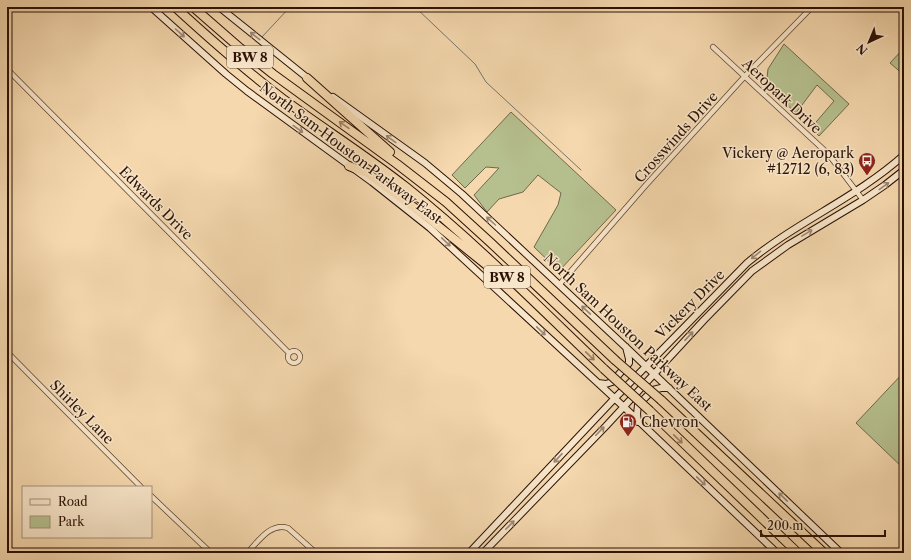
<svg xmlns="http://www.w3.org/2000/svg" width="911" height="560" font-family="'Libre Caslon Text',serif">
<rect width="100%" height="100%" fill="#f5d8ae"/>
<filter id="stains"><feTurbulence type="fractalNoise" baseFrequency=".005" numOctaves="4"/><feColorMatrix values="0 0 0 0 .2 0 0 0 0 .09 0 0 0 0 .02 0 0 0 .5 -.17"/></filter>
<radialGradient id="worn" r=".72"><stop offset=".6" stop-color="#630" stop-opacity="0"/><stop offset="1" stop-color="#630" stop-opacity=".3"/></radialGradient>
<path fill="#b6c08f" stroke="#70684a" d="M784,44l65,60 -30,32 -8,-8 23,-27 -17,-16 -21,28 -30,-27 2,-17z
M904,48v27l-14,-12z
M511,112l105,98 -57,61 -25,-24 24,-42 3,-12 -23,-18 -15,17 -24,7 -12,13 -13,-17 25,-27 -13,-1 -21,21 -13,-13z
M904,372v97l-48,-46z"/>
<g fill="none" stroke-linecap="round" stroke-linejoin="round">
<path stroke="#72756f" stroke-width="1" d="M415,7l60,57 11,18 95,88
M262,37l28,-30"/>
<defs>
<path id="minor" d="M713,47l111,103 8,9 31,41
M7,69l282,284
M559,285l87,-100 99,-109 67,-69
M288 357a6 6 0 1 1 12 0a6 6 0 1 1-12 0Z
M7,352l134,135
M151,496l60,57
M247,553c11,-11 23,-31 41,-25l28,25"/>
<path id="secondary" d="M151,7l75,67 21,17 125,91 58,46 194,179 153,146
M219,7l91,73
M333,97l92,66 37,31 169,158 210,201
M598,383l8,1 6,-2 17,-19v-4l-3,-12
M638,422l-1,-8 1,-9 15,-15 8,-2h8
M469,553l145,-154 133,-136c49,-41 109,-65 157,-108
M483,553l123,-127 98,-106 48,-49 36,-26 75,-45 22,-15 19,-15"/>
<path id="motorway" d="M175,7c35,32 70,63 108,92 41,30 84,57 123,88 70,56 133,120 198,182
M193,7l47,41 33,26 124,90 49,38 45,41 124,117
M307,78l83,74
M349,166l18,7 60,44 67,54
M661,400l163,153
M650,411l148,142"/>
</defs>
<use href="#minor" stroke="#5e432f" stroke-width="6"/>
<use href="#secondary" stroke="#2b1105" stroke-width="8"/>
<use href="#motorway" stroke="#2b1105" stroke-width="10"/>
<use href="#minor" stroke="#f8e6ca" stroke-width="4.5"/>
<use href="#secondary" stroke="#f8e6ca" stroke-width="6"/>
<use href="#motorway" stroke="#f5d8ae" stroke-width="8"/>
<defs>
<path id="motorway-bridge" d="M615,360l46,40
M604,369l46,42"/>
</defs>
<use href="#motorway-bridge" stroke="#2b1105" stroke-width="10" stroke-linecap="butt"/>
<use href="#motorway-bridge" stroke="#f5d8ae" stroke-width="8"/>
</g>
<defs><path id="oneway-shaft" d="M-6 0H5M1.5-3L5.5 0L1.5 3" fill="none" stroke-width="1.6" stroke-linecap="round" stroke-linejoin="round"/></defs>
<g stroke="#9c8671">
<use href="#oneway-shaft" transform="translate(180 33) rotate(42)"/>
<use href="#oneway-shaft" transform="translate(255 36) rotate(-142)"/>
<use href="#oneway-shaft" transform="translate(298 129) rotate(36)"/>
<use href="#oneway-shaft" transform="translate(391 139) rotate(-144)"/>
<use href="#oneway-shaft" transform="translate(884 186) rotate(-36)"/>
<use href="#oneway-shaft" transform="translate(491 221) rotate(-138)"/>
<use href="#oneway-shaft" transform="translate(807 233) rotate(-31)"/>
<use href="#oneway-shaft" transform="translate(446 242) rotate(43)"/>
<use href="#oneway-shaft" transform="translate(756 255) rotate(141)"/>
<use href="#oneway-shaft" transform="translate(586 310) rotate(-137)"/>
<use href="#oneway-shaft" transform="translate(541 331) rotate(43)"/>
<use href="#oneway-shaft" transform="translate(689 336) rotate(-47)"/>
<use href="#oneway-shaft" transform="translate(600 431) rotate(-46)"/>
<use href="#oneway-shaft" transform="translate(558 458) rotate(133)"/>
<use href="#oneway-shaft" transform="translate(701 481) rotate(44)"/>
<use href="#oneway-shaft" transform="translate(783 497) rotate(-136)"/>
<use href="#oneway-shaft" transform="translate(510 525) rotate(-45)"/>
</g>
<g stroke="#9a7e62">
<use href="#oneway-shaft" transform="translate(344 125) rotate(-145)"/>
<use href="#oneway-shaft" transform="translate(590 356) rotate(44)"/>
<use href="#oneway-shaft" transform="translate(678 439) rotate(44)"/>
</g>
<defs>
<symbol id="bus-pin" viewBox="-11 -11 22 30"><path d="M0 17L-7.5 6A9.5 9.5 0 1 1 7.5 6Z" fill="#8f2418" stroke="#f8e6ca"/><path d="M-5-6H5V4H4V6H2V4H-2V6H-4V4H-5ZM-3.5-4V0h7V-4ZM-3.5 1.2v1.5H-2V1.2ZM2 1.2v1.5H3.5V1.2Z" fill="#fff"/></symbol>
<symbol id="fuel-pin" viewBox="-11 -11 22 30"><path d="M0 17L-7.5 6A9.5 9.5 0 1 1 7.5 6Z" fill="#8f2418" stroke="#f8e6ca"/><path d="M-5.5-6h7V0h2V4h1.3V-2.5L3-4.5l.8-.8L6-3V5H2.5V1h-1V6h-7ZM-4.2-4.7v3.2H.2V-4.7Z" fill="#fff"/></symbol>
</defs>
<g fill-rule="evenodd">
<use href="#bus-pin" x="857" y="151" width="20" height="27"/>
<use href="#fuel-pin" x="618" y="412" width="20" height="27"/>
</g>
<g text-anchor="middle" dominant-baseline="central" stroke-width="3" stroke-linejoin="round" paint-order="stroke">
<g fill="#f8e6ca" stroke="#685140" stroke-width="1">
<rect x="227" y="46" width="46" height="22" rx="3"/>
<rect x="484" y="266" width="46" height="22" rx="3"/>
</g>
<g font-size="13" font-weight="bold" fill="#2b1105">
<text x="250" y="57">BW 8</text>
<text x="507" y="277">BW 8</text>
</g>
<g font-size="14" fill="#2b1105" stroke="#f8e6ca">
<text transform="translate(782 96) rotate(43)">Aeropark Drive</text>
<text transform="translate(676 137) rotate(-48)">Crosswinds Drive</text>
<text transform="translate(351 153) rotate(37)">North Sam Houston Parkway East</text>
<text transform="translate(156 203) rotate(45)">Edwards Drive</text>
<text transform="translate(690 304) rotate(-45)">Vickery Drive</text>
<text transform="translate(628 332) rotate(43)">North Sam Houston Parkway East</text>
<text transform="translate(82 412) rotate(45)">Shirley Lane</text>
</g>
<g font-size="14" fill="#2b1105" stroke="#f8e6ca" text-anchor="end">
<text x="854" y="153">Vickery @ Aeropark<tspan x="854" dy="16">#12712 (6, 83)</tspan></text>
<text x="641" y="422" text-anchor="start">Chevron</text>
</g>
</g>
<rect width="911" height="560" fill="none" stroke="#f5d8ae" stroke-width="24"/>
<rect x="8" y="8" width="895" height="544" fill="none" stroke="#2b1105" stroke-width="2"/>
<rect x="12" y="12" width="887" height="536" fill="none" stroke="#2b1105"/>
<rect x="22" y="486" width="130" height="52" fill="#f8e6ca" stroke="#a6917b"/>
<rect x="30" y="499" width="20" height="6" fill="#f8e6ca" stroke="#a6917b"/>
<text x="58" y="506" font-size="12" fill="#2b1105">Road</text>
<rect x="30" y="516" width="20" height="12" fill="#b6c08f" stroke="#a6917b"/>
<text x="58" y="526" font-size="12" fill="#2b1105">Park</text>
<g transform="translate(869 42) rotate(224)" stroke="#f8e6ca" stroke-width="3" paint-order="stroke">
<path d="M0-3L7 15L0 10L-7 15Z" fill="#2b1105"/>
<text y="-6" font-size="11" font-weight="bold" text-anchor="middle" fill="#2b1105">N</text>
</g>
<path d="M761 530v6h124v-6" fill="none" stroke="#2b1105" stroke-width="2"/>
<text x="767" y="530" font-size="12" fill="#2b1105" stroke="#f8e6ca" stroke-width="3" paint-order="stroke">200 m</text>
<rect width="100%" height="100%" filter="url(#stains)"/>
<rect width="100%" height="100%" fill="url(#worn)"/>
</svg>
